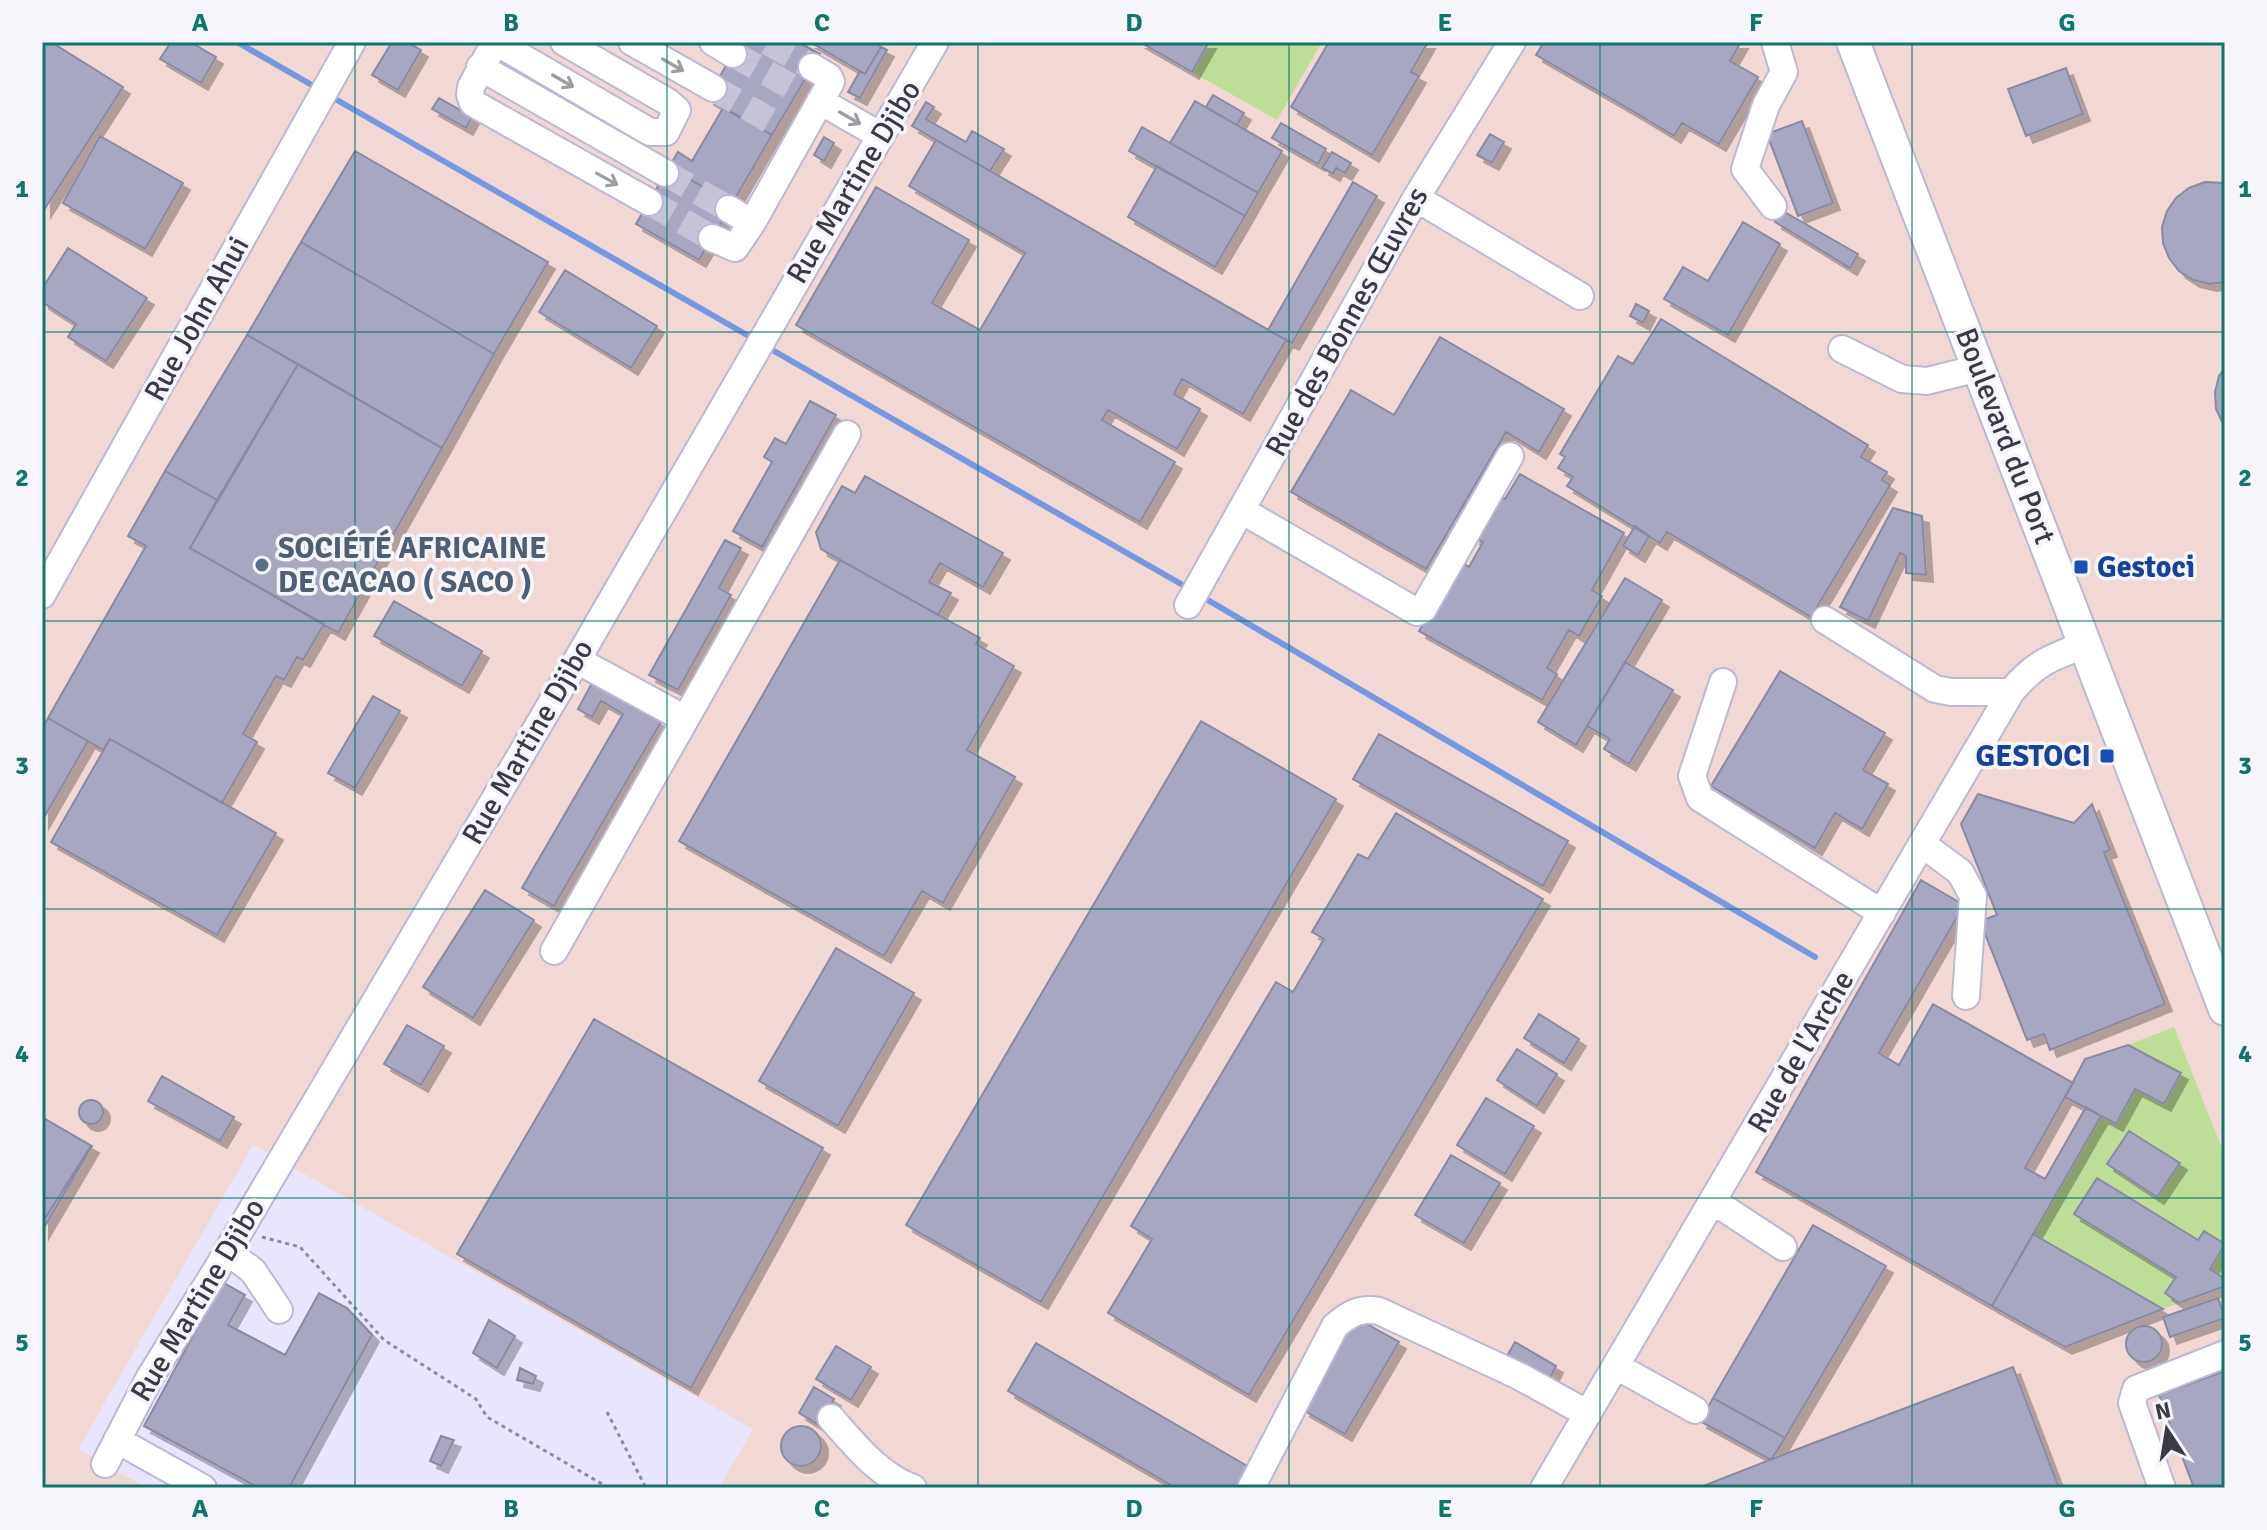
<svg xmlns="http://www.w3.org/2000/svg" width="2267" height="1530" font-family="Signika,sans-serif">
<defs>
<filter id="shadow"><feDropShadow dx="7" dy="7" stdDeviation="0" flood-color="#0004"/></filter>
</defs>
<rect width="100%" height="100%" fill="#e9e5fc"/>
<path fill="#f2d8d4" d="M42,42h2183v1446h-1506l34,-59 -500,-284 -175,304 69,39h-105z"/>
<path fill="#bedd97" d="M1209,42h113l-45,78 -85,-48z
M2174,1027l51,129v88l-21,-13 -39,62 14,10 -16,6 -130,-75 68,-118 15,8 19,-35 29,15 17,-31 -53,-28z
M2225,1245v34l-15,-10z"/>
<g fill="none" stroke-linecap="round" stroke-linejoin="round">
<path stroke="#7798e0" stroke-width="6" d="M237,42l80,46
M330,96l424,243
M767,347l421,241
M1201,596l614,361"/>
</g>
<path fill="#a7a7c2" stroke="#8989a3" stroke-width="2" filter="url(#shadow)" d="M42,42h9l72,45 -79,123z
M171,42h19l26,15 -15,26 -41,-24z
M392,42h15l14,8 -23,40 -26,-15z
M740,42h58l22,12 -48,81 -65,-37z
M810,42h63l8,5 -16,27z
M1140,42h69l-17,30z
M1329,42h99l-17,30 8,4 -47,79 -81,-48z
M1544,42h197l-11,19 28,16 -39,67 -37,-21 -8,13 -38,-23 -100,-58z
M881,47l6,3 -27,48 -12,-6 12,-21 5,3z
M2066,68l17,46 -57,22 -18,-47z
M1213,95l31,18 -7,12 -31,-18z
M439,98l33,19 -6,11 -34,-19z
M1195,101l87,50 -24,42 -88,-50z
M926,102l8,5 -8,12 40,23 6,-11 32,18 -14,22 -78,-45z
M723,108l49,27 -40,69 -63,-37 9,-15 14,9z
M1802,121l31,82 -35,13 -31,-82z
M1281,123l45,26 -8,15 -46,-26z
M1142,127l116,66 -13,23 -116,-65z
M1490,134l14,8 -12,21 -15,-8z
M100,136l83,47 -38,66 -82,-46z
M824,137l10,6 -10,18 -10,-6z
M936,140l350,200 -43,74 -61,-35 -8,15 26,15 -23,40 -69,-39 -6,10 73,42 -35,60 -344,-197 80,-138 93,53 -37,63 48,27 45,-77 -116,-67z
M355,151l193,111 -54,92 -193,-112z
M1332,152l19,11 -6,10 -9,-5 -3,6 -11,-6z
M1157,166l88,50 -30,51 -87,-50z
M669,167l63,37 -33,56 -63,-36z
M1353,182l24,14 -85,147 -24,-13z
M2205,182l20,1v99l-15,2 -17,-4 -14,-9 -10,-13 -6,-15 -1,-16 5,-16 9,-13 13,-10z
M1781,210l77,44 -8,14 -75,-46z
M1743,222l37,22 -52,91 -64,-36 19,-32 25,14z
M301,242l193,112 -52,94 -195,-113z
M68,248l79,50 -41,63 -38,-24 8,-13 -34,-22v-13z
M565,270l92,56 -26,42 -92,-56z
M1636,304l13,7 -6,12 -13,-7z
M1661,319l207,126 -7,12 26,15 -5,8 8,5 -79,132 -144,-85 -7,11 -93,-57 6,-9 -15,-9 7,-11 -5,-3 58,-98 15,8z
M247,335l51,29 -81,136 -52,-29z
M1440,337l124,72 -25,43 -33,-20 -80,137 -135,-77 60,-102 43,25z
M298,364l144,84 -104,185 -148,-85z
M2225,368v60l-9,-19 -1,-17 4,-16z
M810,401l26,14 -74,132 -29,-16 39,-69 -8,-5 11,-19 11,6z
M165,471l52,29 -27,48 134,76 -21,36 -6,-3 -13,23 -8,-4 -33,58 14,8 -35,61 -112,-64 -7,11 -55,-32 98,-172 -18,-10z
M1520,474l104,59 -32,57 10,6 -23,40 -10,-6 -22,38 10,6 -15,26 -123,-69 40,-70 10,6 14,-25 -10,-5 24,-42 8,4z
M865,476l138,77 -20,34 -43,-24 -11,19 22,11 -13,22 -117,-66 -5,-17 26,-46 13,7z
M1893,508l29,8 4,59 -20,-2v-17l-6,-3 -32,68 -28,-14z
M1635,526l14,10 -11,19 -15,-9z
M725,540l16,8 -22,40 12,7 -53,95 -29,-15z
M840,560l140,78 -4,6 38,22 -47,84 48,27 -72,126 -21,-12 -38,65 -205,-115z
M1625,578l37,22 -86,145 -38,-23z
M394,601l88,50 -20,35 -88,-50z
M1625,662l48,28 -44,74 -25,-15 6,-10 -23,-13z
M1780,671l105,62 -22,37 25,14 -26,45 -27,-16 -20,35 -104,-62z
M592,683l69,39 -107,184 -32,-18 101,-174 -22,-13 -9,16 -14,-8z
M373,696l27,15 -45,77 -27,-15z
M48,718l40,23 -46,80v-93z
M1201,721l135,78 -295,503 -135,-77z
M1379,734l189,107 -25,45 -190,-107z
M110,739l166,94 -59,102 -166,-93z
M1978,794l96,29 18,-19 18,46 -6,2 61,152 -115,46 -6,-16 -17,6 -47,-119 17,-6 -36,-91z
M1396,813l147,86 -294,496 -141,-82 44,-74 -21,-13 145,-244 17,10 31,-53 -12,-7 46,-78 10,5z
M1921,880l43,25 -85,148 20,12 34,-61 140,79 -48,85 20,11 41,-72 15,9 -109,190 -236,-134z
M485,890l49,30 -61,98 -50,-31z
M836,948l78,45 -76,133 -79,-45z
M1539,1014l40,25 -15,24 -40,-25z
M594,1019l229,129 -132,240 -234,-134z
M407,1025l37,21 -23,39 -37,-21z
M2128,1045l53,28 -17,31 -29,-15 -19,35 -51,-27 20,-38z
M1517,1049l40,25 -20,32 -40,-26z
M162,1076l72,41 -14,24 -72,-40z
M1486,1098l48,28 -29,48 -48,-29z
M79 1112a12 12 0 1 1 24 0a12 12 0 1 1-24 0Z
M42,1117l50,29 -50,85z
M42,1117l49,29 -49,77z
M2129,1131l51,32 -23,34 -50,-33z
M1451,1155l49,28 -36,60 -49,-28z
M2097,1178l101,62 6,-9 21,13 -15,25 15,10v7l-46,17 -14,-10 11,-16 -102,-63z
M1813,1225l73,41 -101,172 -72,-40z
M2033,1234l130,75 -98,38 -73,-41z
M222,1282l23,13 -17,30 57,30 34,-62 28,15 25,27 -83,153h-30l-115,-62z
M2218,1298l7,20 -55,19 -7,-20z
M1356,1318l43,24 -54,92 -42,-24z
M489,1320l26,16 -18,32 -24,-15z
M2126 1344a18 18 0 1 1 36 0a18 18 0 1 1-36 0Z
M1515,1342l41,24 -7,14 -42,-24z
M1036,1343l213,124 -12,21h-61l-168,-97z
M836,1346l35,21 -20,33 -35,-21z
M2013,1367l46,121h-361l105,-41z
M520,1368l16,8 -3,8 -16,-4z
M2225,1371v117h-31l-35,-93z
M814,1387l20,12 -15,26 -20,-12z
M1713,1398l72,40 -14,22 -71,-39z
M781 1446a20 20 0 1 1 40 0a20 20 0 1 1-40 0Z
M441,1436l13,4 -13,26 -11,-5z"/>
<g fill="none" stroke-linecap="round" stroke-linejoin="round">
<path stroke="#c6c3d7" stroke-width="26" stroke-dasharray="26 13" stroke-linecap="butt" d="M768,42l44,25
M733,54l66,37
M713,88l65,37
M665,173l64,36
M649,202l63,36"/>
<defs>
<path id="minor" d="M495,42l-24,45 -1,8 3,8 176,99
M496,42l154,90h16l11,-22 -9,-8 -104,-60
M632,42l81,46
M713,42l20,12
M480,67l185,106
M820,101l61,35
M1416,198l164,98
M1773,206l-28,-37 21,-64 18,-33 -9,-30
M729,209l23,14
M712,238l23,10 17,-25 79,-141 -2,-5 -17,-10
M1842,349l60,30 25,2 52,-13
M1241,510l176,102 6,-3 87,-153
M42,595l310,-553
M1188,605l228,-407 96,-156
M1825,620l110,69 16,3h60
M577,660l108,59
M1723,682l-31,94 8,22 182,115
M1922,844l38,28 13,24 -7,100
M554,951l293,-517
M1713,1201l70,46
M227,1251l26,20 26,39
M1616,1366l79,44
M831,1418c24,27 47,57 82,70
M117,1440l86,48
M105,1464l45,-87 67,-108 360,-609 358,-618
M1251,1488l84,-162c14,-12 25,-19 44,-15l140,65 69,38
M1544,1488l467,-796c24,-29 39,-34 73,-47
M2162,1488l-30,-85 4,-14 89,-35"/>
<path id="major" d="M1853,42l372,967"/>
</defs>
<use href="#minor" stroke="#bcb8d4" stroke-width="30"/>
<use href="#major" stroke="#bcb8d4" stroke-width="36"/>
<path stroke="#8e8b9c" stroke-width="3" stroke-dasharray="4 4" stroke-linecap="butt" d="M262,1237l38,10 84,93 92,59 11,18 122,71
M607,1412l39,76"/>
<use href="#minor" stroke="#fff" stroke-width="26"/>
<use href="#major" stroke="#fff" stroke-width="32"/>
</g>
<defs><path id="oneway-shaft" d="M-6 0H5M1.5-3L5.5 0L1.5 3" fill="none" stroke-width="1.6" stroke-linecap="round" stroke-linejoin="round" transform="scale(2)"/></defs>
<g stroke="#9d9ca2">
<use href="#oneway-shaft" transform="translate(673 65) rotate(30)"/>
<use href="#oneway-shaft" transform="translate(563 81) rotate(30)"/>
<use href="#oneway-shaft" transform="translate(850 118) rotate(30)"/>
<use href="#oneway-shaft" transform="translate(607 179) rotate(29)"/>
</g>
<path fill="none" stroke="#0f766e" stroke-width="2" stroke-opacity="0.55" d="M355,42v1446M667,42v1446M978,42v1446M1289,42v1446M1600,42v1446M1912,42v1446M42,332h2183M42,621h2183M42,909h2183M42,1198h2183"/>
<circle fill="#5c6f8a" stroke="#f6f5fb" stroke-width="3" cx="262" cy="565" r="8"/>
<g fill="#1a4fb4" stroke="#f6f5fb" stroke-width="3">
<rect x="2073" y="559" width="16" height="16" rx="4"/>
<rect x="2099" y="748" width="16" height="16" rx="4"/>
</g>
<g text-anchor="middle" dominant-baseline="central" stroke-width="7" stroke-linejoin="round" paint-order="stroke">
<g font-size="30" fill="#3b3944" stroke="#f6f5fb">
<text transform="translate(854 182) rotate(-59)">Rue Martine Djibo</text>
<text transform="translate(197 319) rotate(-61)">Rue John Ahui</text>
<text transform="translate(1347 322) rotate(-61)">Rue des Bonnes Œuvres</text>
<text transform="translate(2005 436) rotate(69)">Boulevard du Port</text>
<text transform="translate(528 742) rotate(-60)">Rue Martine Djibo</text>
<text transform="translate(1801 1052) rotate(-60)">Rue de l'Arche</text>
<text transform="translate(198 1300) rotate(-59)">Rue Martine Djibo</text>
</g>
<g font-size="30" font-weight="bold" fill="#4e5e75" stroke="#f6f5fb" text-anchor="start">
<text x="278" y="548">SOCIÉTÉ AFRICAINE<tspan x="278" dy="34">DE CACAO ( SACO )</tspan></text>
</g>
<g font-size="30" font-weight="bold" fill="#164399" stroke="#f6f5fb" text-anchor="start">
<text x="2097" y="567">Gestoci</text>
<text x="2091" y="756" text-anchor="end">GESTOCI</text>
</g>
</g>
<rect width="2267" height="1530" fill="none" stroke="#f6f5fb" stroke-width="88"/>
<g transform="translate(2167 1430) rotate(348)" stroke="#f6f5fb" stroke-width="6" paint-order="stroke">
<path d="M0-6L14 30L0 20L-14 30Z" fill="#3b3944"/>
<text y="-12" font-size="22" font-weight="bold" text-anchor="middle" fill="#3b3944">N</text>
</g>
<rect x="44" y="44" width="2179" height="1442" fill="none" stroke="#0f766e" stroke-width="3"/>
<g font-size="26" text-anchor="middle" font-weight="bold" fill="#0f766e">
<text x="200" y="31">A</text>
<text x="511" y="31">B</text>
<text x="822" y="31">C</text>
<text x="1134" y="31">D</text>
<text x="1445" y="31">E</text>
<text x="1756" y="31">F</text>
<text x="2067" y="31">G</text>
<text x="22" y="197">1</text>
<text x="2245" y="197">1</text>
<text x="22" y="486">2</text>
<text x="2245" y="486">2</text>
<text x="22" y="774">3</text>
<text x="2245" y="774">3</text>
<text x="22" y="1062">4</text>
<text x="2245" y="1062">4</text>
<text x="22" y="1351">5</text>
<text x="2245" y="1351">5</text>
<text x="200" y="1517">A</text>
<text x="511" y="1517">B</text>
<text x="822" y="1517">C</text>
<text x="1134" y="1517">D</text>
<text x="1445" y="1517">E</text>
<text x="1756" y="1517">F</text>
<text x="2067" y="1517">G</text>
</g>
</svg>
